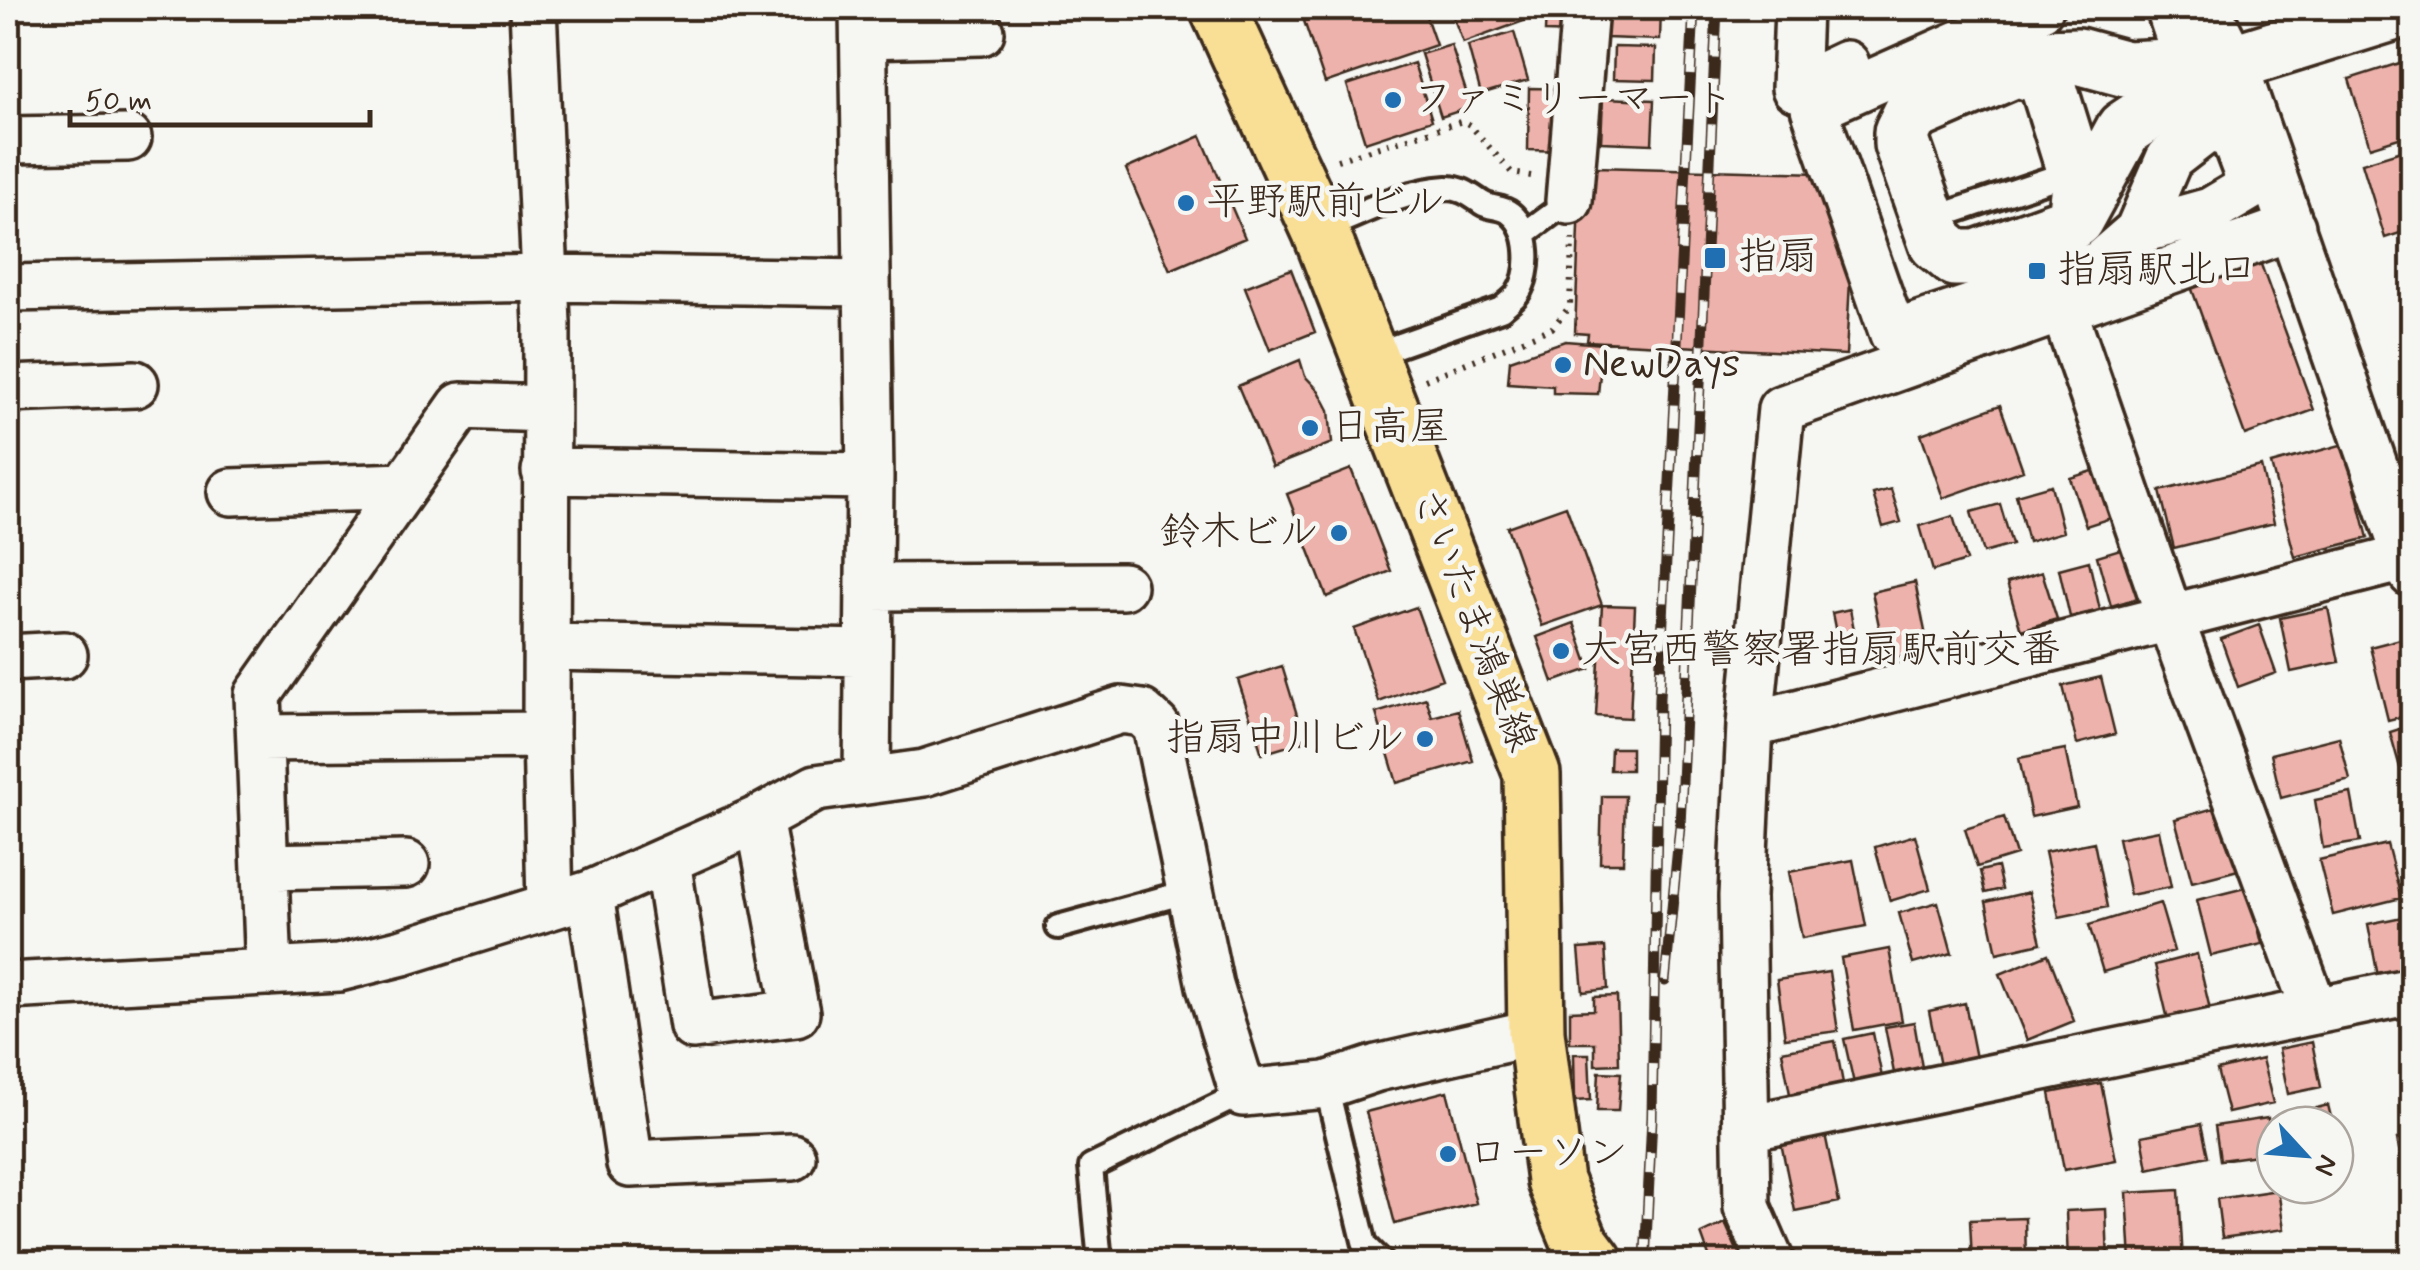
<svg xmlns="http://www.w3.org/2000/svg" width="2420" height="1270" font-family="Mynerve,'Klee One',sans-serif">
<rect width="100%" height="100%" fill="#f6f6f2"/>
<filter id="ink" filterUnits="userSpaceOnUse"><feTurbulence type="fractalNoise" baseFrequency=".01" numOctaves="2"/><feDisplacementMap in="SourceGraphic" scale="20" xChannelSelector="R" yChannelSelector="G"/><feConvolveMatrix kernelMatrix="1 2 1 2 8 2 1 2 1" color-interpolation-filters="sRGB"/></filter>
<g filter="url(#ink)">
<path fill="#edb2ab" stroke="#3b2a1e" stroke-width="2.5" d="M1343,8h11l2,4 14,-4h53l13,37 -111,38 -21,-62z
M1450,8h78l4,10 -69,25z
M1546,8h30v25l-31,-1z
M1607,8h54l-1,32 -54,-2z
M1514,32l14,48 -47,14 -13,-48z
M1451,45l20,62 -30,10 -20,-63z
M1614,47l42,1 -1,32 -42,-1z
M2412,59v75l-42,13 -21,-68z
M1414,63l18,57 -67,22 -18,-57z
M1529,88l42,1 -1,62 -42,-1z
M1603,98l51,2 -2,44 -51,-2z
M1201,136l44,102 -75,32 -44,-101z
M2408,149l4,15v65l-27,9 -23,-75z
M1595,167l224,6 36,16 -9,166 -259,-14 1,-7 -13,-1 6,-159h12z
M2259,259l55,151 -69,25 -55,-151z
M1291,269l24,63 -45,18 -25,-63z
M1565,341l38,3 -5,50 -45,-1v-7l-45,-3 2,-23z
M1300,360l5,16 14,15 10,19 3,33 -60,24 -34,-81z
M2000,405l23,65 -80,28 -22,-64z
M2344,444l24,94 -73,19 -24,-93z
M2261,466l13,57 -100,25 -14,-57z
M1351,469l40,102 -64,26 -40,-103z
M2099,469l15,48 -28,9 -16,-48z
M2051,485l12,47 -35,10 -12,-47z
M1891,489l10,33 -18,5 -10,-33z
M2000,504l12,41 -29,8 -12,-41z
M1566,506l36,99 -60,21 -35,-99z
M1953,516l13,45 -33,10 -13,-45z
M2127,547l14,50 -30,9 -14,-50z
M2089,561l11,49 -30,7 -11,-48z
M2042,572l15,47 -36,11 -14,-47z
M1915,582l14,69 -43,9 -14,-68z
M1602,605l33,1 -5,112 -34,-2z
M1416,607l26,72 -63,23 -25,-73z
M2328,608l11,54 -48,10 -11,-54z
M1850,609l6,31 -18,3 -6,-30z
M1574,623l16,46 -37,13 -16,-45z
M2259,625l17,48 -38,14 -17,-48z
M2408,637l4,17v60l-24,6 -18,-73z
M1282,666l23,75 -43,13 -24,-74z
M2101,677l14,57 -38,10 -14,-58z
M1426,698l6,19 26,-7 15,51 -76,22 -21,-70z
M2412,725v74l-3,1 -19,-68z
M2339,737l11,43 -69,18 -10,-44z
M1611,748h20v22h-21z
M2065,749l12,58 -46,10 -12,-59z
M2351,793l9,49 -37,6 -8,-48z
M1602,796h23l-2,67h-23z
M2225,805l17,64 -50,13 -17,-63z
M2004,817l12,38 -39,12 -12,-38z
M2159,830l12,57 -41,8 -12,-57z
M1915,835l15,54 -40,12 -15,-54z
M2094,842l13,65 -48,10 -14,-65z
M2387,844l14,54 -68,17 -14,-55z
M1853,860l13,66 -64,12 -13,-66z
M1997,867l5,22 -17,4 -5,-22z
M2249,887l13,57 -51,12 -14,-56z
M2029,892l12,51 -44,10 -11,-51z
M1938,902l14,51 -39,11 -14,-51z
M2160,903l14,48 -71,21 -14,-47z
M2407,916l5,30v35l-32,6 -12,-63z
M1605,947l3,42 -25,3 -4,-43z
M1889,949l13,72 -48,9 -13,-72z
M2048,954l26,67 -47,19 -27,-66z
M2197,954l15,64 -42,10 -15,-63z
M1829,972l9,59 -53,7 -8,-58z
M1617,996l2,68 -24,1v-22h-25v-32l24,-1v-13z
M1965,1003l11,55 -36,8 -11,-55z
M1914,1022l9,51 -28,5 -10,-51z
M1873,1033l10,49 -28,6 -11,-49z
M1835,1041l10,53 -53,11 -10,-54z
M2312,1042l9,45 -33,7 -9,-45z
M1574,1054h15l2,46 -16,1z
M2262,1059l11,44 -45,10 -11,-43z
M1599,1072l22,1 -3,38h-21z
M2101,1083l15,77 -52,10 -14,-77z
M1447,1091l29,112 -81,21 -29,-112z
M2328,1105l5,20h-49l-2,-8z
M2268,1118l4,35 -52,7 -5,-34z
M2201,1124l7,32 -60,13 -6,-33z
M1824,1129l15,73 -44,9 -15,-73z
M2412,1136v53l-5,1 -10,-51z
M2179,1190l4,72h-52l-4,-69z
M2278,1190l6,39 -62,9 -5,-39z
M2106,1209l2,53h-40l-2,-51z
M2025,1218l1,44h-54l-2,-42z
M1725,1223l11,25 12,-6 9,20h-46l-10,-28z"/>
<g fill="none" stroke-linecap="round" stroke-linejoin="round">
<defs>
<path id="lane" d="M1929,220l147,-50
M1321,230c39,-16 83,-40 126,-42 15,0 23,7 35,15 9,6 20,3 28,10 21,16 22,59 8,80 -4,6 -12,11 -17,16l-130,46
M1524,234l45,-33
M1058,927l132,-36
M1326,1085l39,160 17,17
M1100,1262l-9,-95 152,-74"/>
<path id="street" d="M533,8l14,315 -1,412 4,169
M863,8l7,468 -3,303
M1798,8l-3,80 51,-24
M2040,8l-226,100 79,226 207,-70 38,-33 72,-20 42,-25
M2169,8l40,120 24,8 19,50
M2206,8l28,55 178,511
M864,35l117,-3
M8,140l120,-2
M1569,201l16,-193
M2138,231l31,-72 40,-31
M8,288l538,-10 321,5
M2063,308l107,310 145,393
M8,389l127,-5
M545,471l325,5
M231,492l174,-6
M869,587l254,-1
M546,647l322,6
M8,658l56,-3
M1750,725l662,-169
M261,738l285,-3
M667,861l26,165 103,-13 -37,-194
M265,867l141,-3
M590,894l40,270 162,-7
M269,972l-11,-277 203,-289 85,3
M8,986l331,-18 64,-16 187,-58 169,-75 57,-31 108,-15 197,-63 21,3 14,13 54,260 33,107 83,-8 51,-17 159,-36
M1747,1128l665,-137
M1771,1262l-24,-55 -5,-311 8,-171 31,-316 511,-182"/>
<path id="secondary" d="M2015,68l26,8 7,9 31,100 -4,34
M2192,75l-22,-8 -44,2 -48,-13 -35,1 -132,57 -9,18v12l35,99 18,15h22l88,-32 10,-7 49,-90 45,-30 23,-24 216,-67"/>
<path id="primary" d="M1218,8l102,222 212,544 4,258 19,149 25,61 15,20"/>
</defs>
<use href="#lane" stroke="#3b2a1e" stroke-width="30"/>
<use href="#street" stroke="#3b2a1e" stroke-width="52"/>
<use href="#secondary" stroke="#3b2a1e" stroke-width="62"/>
<use href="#primary" stroke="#3b2a1e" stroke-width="62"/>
<path stroke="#3b2a1e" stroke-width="6" stroke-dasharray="2.5 8" stroke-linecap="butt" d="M1337,160l126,-39 7,4 42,48 19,3
M1425,380l127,-52 18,-22 2,-67"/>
<use href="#lane" stroke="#f6f6f2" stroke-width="22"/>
<use href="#street" stroke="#f6f6f2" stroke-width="45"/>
<use href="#secondary" stroke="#f6f6f2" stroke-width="55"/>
<use href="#primary" stroke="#f9df96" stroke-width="55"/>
<defs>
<path id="rail" d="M1665,981l15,-155 37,-818
M1645,1262l7,-145 7,-419 35,-690"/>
</defs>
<use href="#rail" stroke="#3b2a1e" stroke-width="11"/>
<use href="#rail" stroke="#f6f6f2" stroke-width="8" stroke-dasharray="22" stroke-linecap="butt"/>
</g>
</g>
<g fill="#1f6fb2" stroke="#f6f6f2" stroke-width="4">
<circle cx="1393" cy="100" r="10"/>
<circle cx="1186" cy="203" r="10"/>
<rect x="1703" y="246" width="24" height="24" rx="5"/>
<rect x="2027" y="261" width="20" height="20" rx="5"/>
<circle cx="1563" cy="365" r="10"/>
<circle cx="1310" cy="428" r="10"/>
<circle cx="1339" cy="533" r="10"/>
<circle cx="1561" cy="651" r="10"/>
<circle cx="1425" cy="739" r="10"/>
<circle cx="1448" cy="1154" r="10"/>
</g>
<g text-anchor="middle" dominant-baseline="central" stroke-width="9" stroke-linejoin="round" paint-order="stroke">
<g font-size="40" fill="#3b2a1e" stroke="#f6f6f2" text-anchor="start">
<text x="1413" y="100">ファミリーマート</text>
<text x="1206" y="203">平野駅前ビル</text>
<text x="1738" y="258">指扇</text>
<text x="2057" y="271">指扇駅北口</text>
<text x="1583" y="365">NewDays</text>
<text x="1330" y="428">日高屋</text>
<text x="1319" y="533" text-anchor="end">鈴木ビル</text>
<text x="1581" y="651">大宮西警察署指扇駅前交番</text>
<text x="1405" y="739" text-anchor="end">指扇中川ビル</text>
<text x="1468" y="1154">ローソン</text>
</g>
<g font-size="40" fill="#3b2a1e" stroke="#f6f6f2">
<text transform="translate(1473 620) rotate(69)">さいたま鴻巣線</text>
</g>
</g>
<rect width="2420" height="1270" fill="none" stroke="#f6f6f2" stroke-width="40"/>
<rect x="20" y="20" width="2380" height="1230" fill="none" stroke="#3b2a1e" stroke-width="4" filter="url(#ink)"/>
<g transform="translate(2305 1155) rotate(116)"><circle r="48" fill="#f6f6f2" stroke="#aba49d" stroke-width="2.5"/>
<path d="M0-8L18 38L0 25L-18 38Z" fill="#1f6fb2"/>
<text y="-15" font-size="28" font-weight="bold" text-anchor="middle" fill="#3b2a1e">N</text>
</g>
<path d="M70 110v15h300v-15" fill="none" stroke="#3b2a1e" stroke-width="5"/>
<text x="85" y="110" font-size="30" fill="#3b2a1e" stroke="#f6f6f2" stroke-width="8" paint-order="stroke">50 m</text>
</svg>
